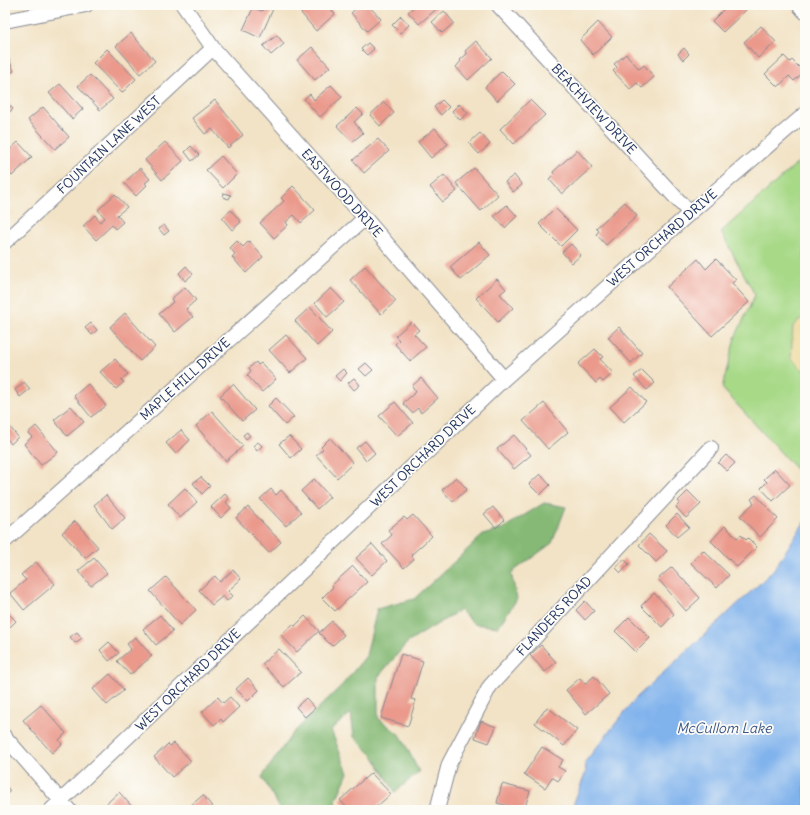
<svg xmlns="http://www.w3.org/2000/svg" width="810" height="815" font-family="Delius,sans-serif">
<rect width="100%" height="100%" fill="#fdfcf7"/>
<filter id="ink" filterUnits="userSpaceOnUse"><feTurbulence type="fractalNoise" baseFrequency=".025" numOctaves="2"/><feDisplacementMap in="SourceGraphic" scale="8" xChannelSelector="R" yChannelSelector="G"/><feConvolveMatrix kernelMatrix="1 2 1 2 8 2 1 2 1" color-interpolation-filters="sRGB"/></filter>
<filter id="wash" filterUnits="userSpaceOnUse"><feTurbulence type="fractalNoise" baseFrequency=".012" numOctaves="4" result="noise"/><feDisplacementMap in="SourceGraphic" scale="16" xChannelSelector="R" yChannelSelector="G"/><feGaussianBlur stdDeviation="0.9" result="paint"/><feColorMatrix in="noise" values="0 0 0 0 0 0 0 0 0 0 0 0 0 0 0 0 0 1.4 0 .05"/><feComposite in="paint" operator="in"/></filter>
<g filter="url(#wash)">
<rect width="100%" height="100%" fill="#f2e3c6"/>
<path fill="#a7d987" stroke="#618472" d="M805,156v323l-83,-91 13,-50 20,-43 -34,-63z"/>
<path fill="#85b974" stroke="#507469" d="M544,503l22,4 -14,36 -41,30 6,26 -19,28 -24,-3 -14,-14 -53,33 -29,34v41l23,18 18,36 -24,20 -21,-35 -20,-20 -3,-24 -20,17 17,43 -13,29 8,8h-62l-19,-33 30,-43 51,-50 23,-28 11,-47 37,-10 69,-64 19,-6z"/>
<path fill="#eeda9e" stroke="#84847e" d="M805,315v57l-14,-14 2,-32z"/>
<path fill="#80b2ec" stroke="#4e70a5" d="M805,521v289h-234l15,-38 -1,-10 51,-64 120,-111 18,-18z"/>
<g id="blocks">
<path fill="#ea998b" d="M265,5l8,4 -13,29 -17,-8 10,-22 9,3z
M310,5h17l8,9 -19,17 -15,-18z
M360,5h8l13,14 -14,12 -16,-18z
M416,5h25l-22,19 -11,-12z
M654,5h9l-5,5z
M728,5h13l5,5 -23,22 -11,-11z
M444,11l10,12 -12,10 -10,-11z
M401,16l8,9 -9,8 -8,-8z
M598,22l14,15 -19,18 -13,-15z
M761,26l15,16 -18,16 -14,-16z
M131,33l24,28 -15,13 -24,-28z
M277,35l7,9 -13,11 -8,-9z
M476,41l16,17 -24,22 -12,-13 5,-6 -1,-1 7,-6 -2,-3z
M368,43l6,6 -7,6 -6,-6z
M312,47l18,20 -15,13 -18,-20z
M684,48l5,6 -6,6 -5,-6z
M107,49l29,30 -14,14 -29,-30z
M626,54l13,15 5,-4 10,12 -12,11 -5,-5 -7,6 -17,-18 4,-4 -3,-3z
M7,55l7,16 -9,5v-20z
M784,56l6,6 2,-2 12,12 -10,9 -5,-5 -11,11 -13,-13z
M502,71l13,13 -18,17 -12,-14z
M90,75l23,24 -13,11 -22,-24z
M60,84l23,25 -11,10 -23,-26z
M331,85l11,12 -22,20 -16,-18 6,-5 4,6z
M5,100l8,9 -8,7z
M215,100l28,35 -15,13 -16,-19 -7,5 -13,-16z
M442,100l7,7 -8,8 -7,-8z
M530,100l15,15 -31,29 -14,-15z
M384,102l10,11 -14,13 -10,-11z
M459,104l9,9 -8,7 -8,-9z
M43,107l26,30 -14,12 -27,-29z
M357,108l6,6 -9,8 9,11 -11,9 -15,-16z
M435,128l13,16 -17,14 -13,-16z
M480,133l10,11 -11,10 -10,-11z
M378,139l11,12 -25,22 -11,-13z
M18,142l14,15 -20,19 -7,-7v-15z
M165,142l18,19 -21,19 -17,-20z
M191,146l8,9 -7,6 -7,-9z
M577,150l15,17 -30,27 -13,-15 5,-5 -1,-2z
M221,156l16,18 -14,14 -17,-18z
M140,168l10,11 -5,4 2,2 -11,11 -12,-13z
M474,168l24,27 -17,16 -25,-28z
M444,175l13,16 -14,11 -13,-15z
M514,175l8,10 -9,7 -8,-10z
M293,186l22,24 -14,13 -7,-8 -8,7 2,3 -14,13 -14,-15 24,-22 -3,-3z
M224,193l7,2 -2,4 -6,-2z
M115,194l12,13 -10,8 6,7 -8,7 -3,-4 -16,15 -13,-14 12,-11 5,7 5,-4 -7,-8z
M625,202l12,14 -31,29 -10,-11 3,-3 -3,-3z
M507,205l10,11 -12,12 -11,-12z
M555,208l22,22 -16,16 -22,-22z
M231,210l10,12 -9,8 -10,-12z
M164,225l5,6 -5,4 -5,-6z
M237,241l6,6 6,-6 14,16 -17,16 -14,-16 3,-3 -5,-6z
M479,242l11,13 -29,25 -11,-13z
M571,244l10,11 -9,8 -10,-11z
M698,259l8,10 10,-10 20,21 -4,3 17,19 -37,34 -45,-49z
M186,266l7,8 -8,7 -6,-8z
M365,266l31,35 -15,13 -31,-34z
M497,279l9,10 -6,5 13,14 -15,14 -22,-24z
M185,287l11,13 -10,9 7,8 -18,15 -16,-18 14,-12 -2,-3z
M331,288l13,14 -17,15 -12,-14z
M310,307l22,25 -15,14 -22,-25z
M125,313l30,34 -15,14 -30,-34z
M411,322l8,8 -5,4 12,13 -16,14 -15,-17 4,-4 -4,-4z
M91,323l6,7 -5,5 -7,-7z
M619,327l23,26 -11,10 -23,-26z
M286,335l21,23 -17,15 -21,-23z
M595,349l8,8 -3,2 13,14 -10,9 -3,-3 -4,4 -18,-19z
M115,359l13,15 -7,6 3,2 -8,7 -16,-17z
M256,362l2,3 3,-2 15,16 -14,13 -15,-17 4,-4 -2,-3z
M366,363l7,7 -7,6 -7,-7z
M343,369l4,4 -7,8 -5,-5z
M642,370l13,13 -8,7 -13,-14z
M354,378l6,7 -6,5 -6,-7z
M421,378l17,20 -17,15 -3,-5 -6,5 -9,-10 13,-11 -4,-6z
M24,382l6,7 -10,8 -5,-7z
M88,384l18,22 -15,11 -17,-21z
M233,384l22,26 -13,11 -22,-25z
M632,387l14,15 -22,20 -14,-15z
M276,398l18,19 -9,8 -17,-19z
M395,402l18,21 -16,13 -18,-20z
M544,403l24,29 -20,17 -25,-28z
M71,406l13,16 -17,14 -13,-16z
M212,411l31,35 -17,15 -30,-35z
M9,426l9,11 -7,7 -6,-8v-7z
M36,426l22,26 -17,13 -17,-21 8,-7 -4,-4z
M181,430l9,10 -14,14 -10,-11z
M247,432l3,4 -4,3 -3,-4z
M514,435l17,20 -17,14 -17,-20z
M289,436l12,13 -10,9 -12,-14z
M330,438l23,25 -16,15 -21,-23 7,-6 -2,-2z
M365,441l10,12 -9,8 -10,-13z
M258,442l4,4 -5,5 -4,-5z
M726,455l9,8 -8,8 -9,-8z
M775,469l15,16 -17,16 -12,-13 6,-6 -3,-3z
M540,474l10,11 -10,10 -11,-11z
M201,477l9,9 -8,8 -9,-11z
M456,477l11,12 -14,13 -11,-12z
M314,479l16,18 -13,12 -16,-18z
M185,488l12,14 -17,16 -12,-14z
M271,489l5,6 5,-5 20,22 -15,14 -26,-27z
M688,491l13,13 -15,14 -10,-11 4,-4 -2,-2z
M225,494l4,5 -3,3 5,6 -10,10 -10,-11z
M106,495l19,23 -13,11 -18,-24z
M756,495l22,24 -18,18 -20,-21 14,-13 -3,-4z
M248,507l33,35 -12,11 -33,-35z
M493,507l11,13 -8,8 -12,-14z
M677,514l12,13 -12,10 -11,-12z
M413,515l19,21 -21,19 3,4 -10,9 -22,-24 10,-9 -4,-5 16,-13 3,3z
M75,521l23,26 -13,11 -23,-25z
M725,526l12,12 4,-3 5,5 2,-2 9,9 -20,20 -26,-26z
M649,534l18,17 -11,11 -17,-17z
M372,544l15,17 -15,14 -16,-17z
M703,550l26,25 -12,13 -26,-25z
M94,558l13,15 -16,13 -13,-15z
M624,559l5,5 -8,9 -5,-5z
M36,562l19,22 -31,26 -14,-17 16,-13 -5,-5z
M353,566l14,16 -32,29 -13,-13 11,-11 -1,-2z
M672,567l28,31 -14,13 -28,-32z
M233,570l8,9 -13,12 5,5 -6,5 -4,-5 -11,9 -13,-15 16,-14 5,6z
M166,577l30,33 -16,15 -30,-34z
M654,593l20,21 -12,13 -21,-21z
M585,601l9,10 -9,9 -9,-10z
M5,610l11,11 -11,11z
M160,615l13,16 -17,14 -13,-16z
M305,616l14,15 -22,21 -16,-17 12,-11 2,2z
M629,617l21,21 -14,14 -21,-21z
M332,621l12,14 -12,11 -13,-13z
M77,632l5,6 -7,5 -5,-6z
M135,637l17,19 -22,19 -13,-14 14,-12 -4,-5z
M109,642l10,11 -10,8 -9,-11z
M541,645l15,17 -11,10 -15,-17z
M279,649l22,23 -17,15 -22,-23z
M401,654l22,7 -12,38 5,1 -8,26 -27,-8z
M110,674l14,16 -17,15 -14,-16z
M594,676l15,18 -23,20 -20,-24 14,-12 5,6z
M248,678l11,12 -11,11 -12,-12z
M218,697l5,6 7,-6 9,10 -16,15 -2,-3 -7,6 -12,-13z
M306,698l9,10 -10,9 -9,-10z
M41,705l25,28 -7,7 3,4 -10,9 -29,-33z
M547,707l30,23 -13,16 -29,-23z
M481,721l15,6 -7,16 -14,-5z
M174,743l17,18 -19,16 -18,-20 14,-13 2,2z
M542,747l21,13 -5,7 7,4 -7,10 -6,-4 -7,11 -21,-14z
M371,773l20,21 -17,15 1,1h-26l-9,-10z
M502,784l28,7 -6,19 -27,-7z
M5,785l5,6 -5,5z
M119,792l16,18h-25l-5,-5z
M203,795l11,14 -2,1h-19l-3,-4z"/>
</g>
</g>
<g filter="url(#ink)">
<use href="#blocks" fill-opacity="0" stroke="#868992" stroke-width="1"/>
<g fill="none" stroke-linecap="round" stroke-linejoin="round">
<defs>
<path id="street" d="M183,5l30,43 152,170 139,161
M498,5l192,208
M799,5l6,7
M5,21l81,-16
M5,242l208,-194
M5,541l360,-323
M5,737l64,73
M51,810l453,-431 186,-166 115,-99
M437,810l12,-46 41,-78 221,-238"/>
</defs>
<use href="#street" stroke="#868992" stroke-width="16"/>
<use href="#street" stroke="#fff" stroke-width="14"/>
</g>
</g>
<g text-anchor="middle" dominant-baseline="central" stroke-width="3.5" stroke-linejoin="round" paint-order="stroke">
<g font-size="13" fill="#1b2f5e" stroke="#fdfcf7">
<text transform="translate(594 109) rotate(47)">BEACHVIEW DRIVE</text>
<text transform="translate(109 145) rotate(-43)">FOUNTAIN LANE WEST</text>
<text transform="translate(342 193) rotate(48)">EASTWOOD DRIVE</text>
<text transform="translate(662 238) rotate(-41)">WEST ORCHARD DRIVE</text>
<text transform="translate(185 379) rotate(-42)">MAPLE HILL DRIVE</text>
<text transform="translate(423 456) rotate(-44)">WEST ORCHARD DRIVE</text>
<text transform="translate(554 616) rotate(-47)">FLANDERS ROAD</text>
<text transform="translate(188 680) rotate(-44)">WEST ORCHARD DRIVE</text>
</g>
<g font-size="14" font-style="italic" fill="#395689" stroke="#fdfcf7">
<text x="724" y="728">McCullom Lake</text>
</g>
</g>
<rect width="810" height="815" fill="none" stroke="#fdfcf7" stroke-width="20"/>
</svg>
